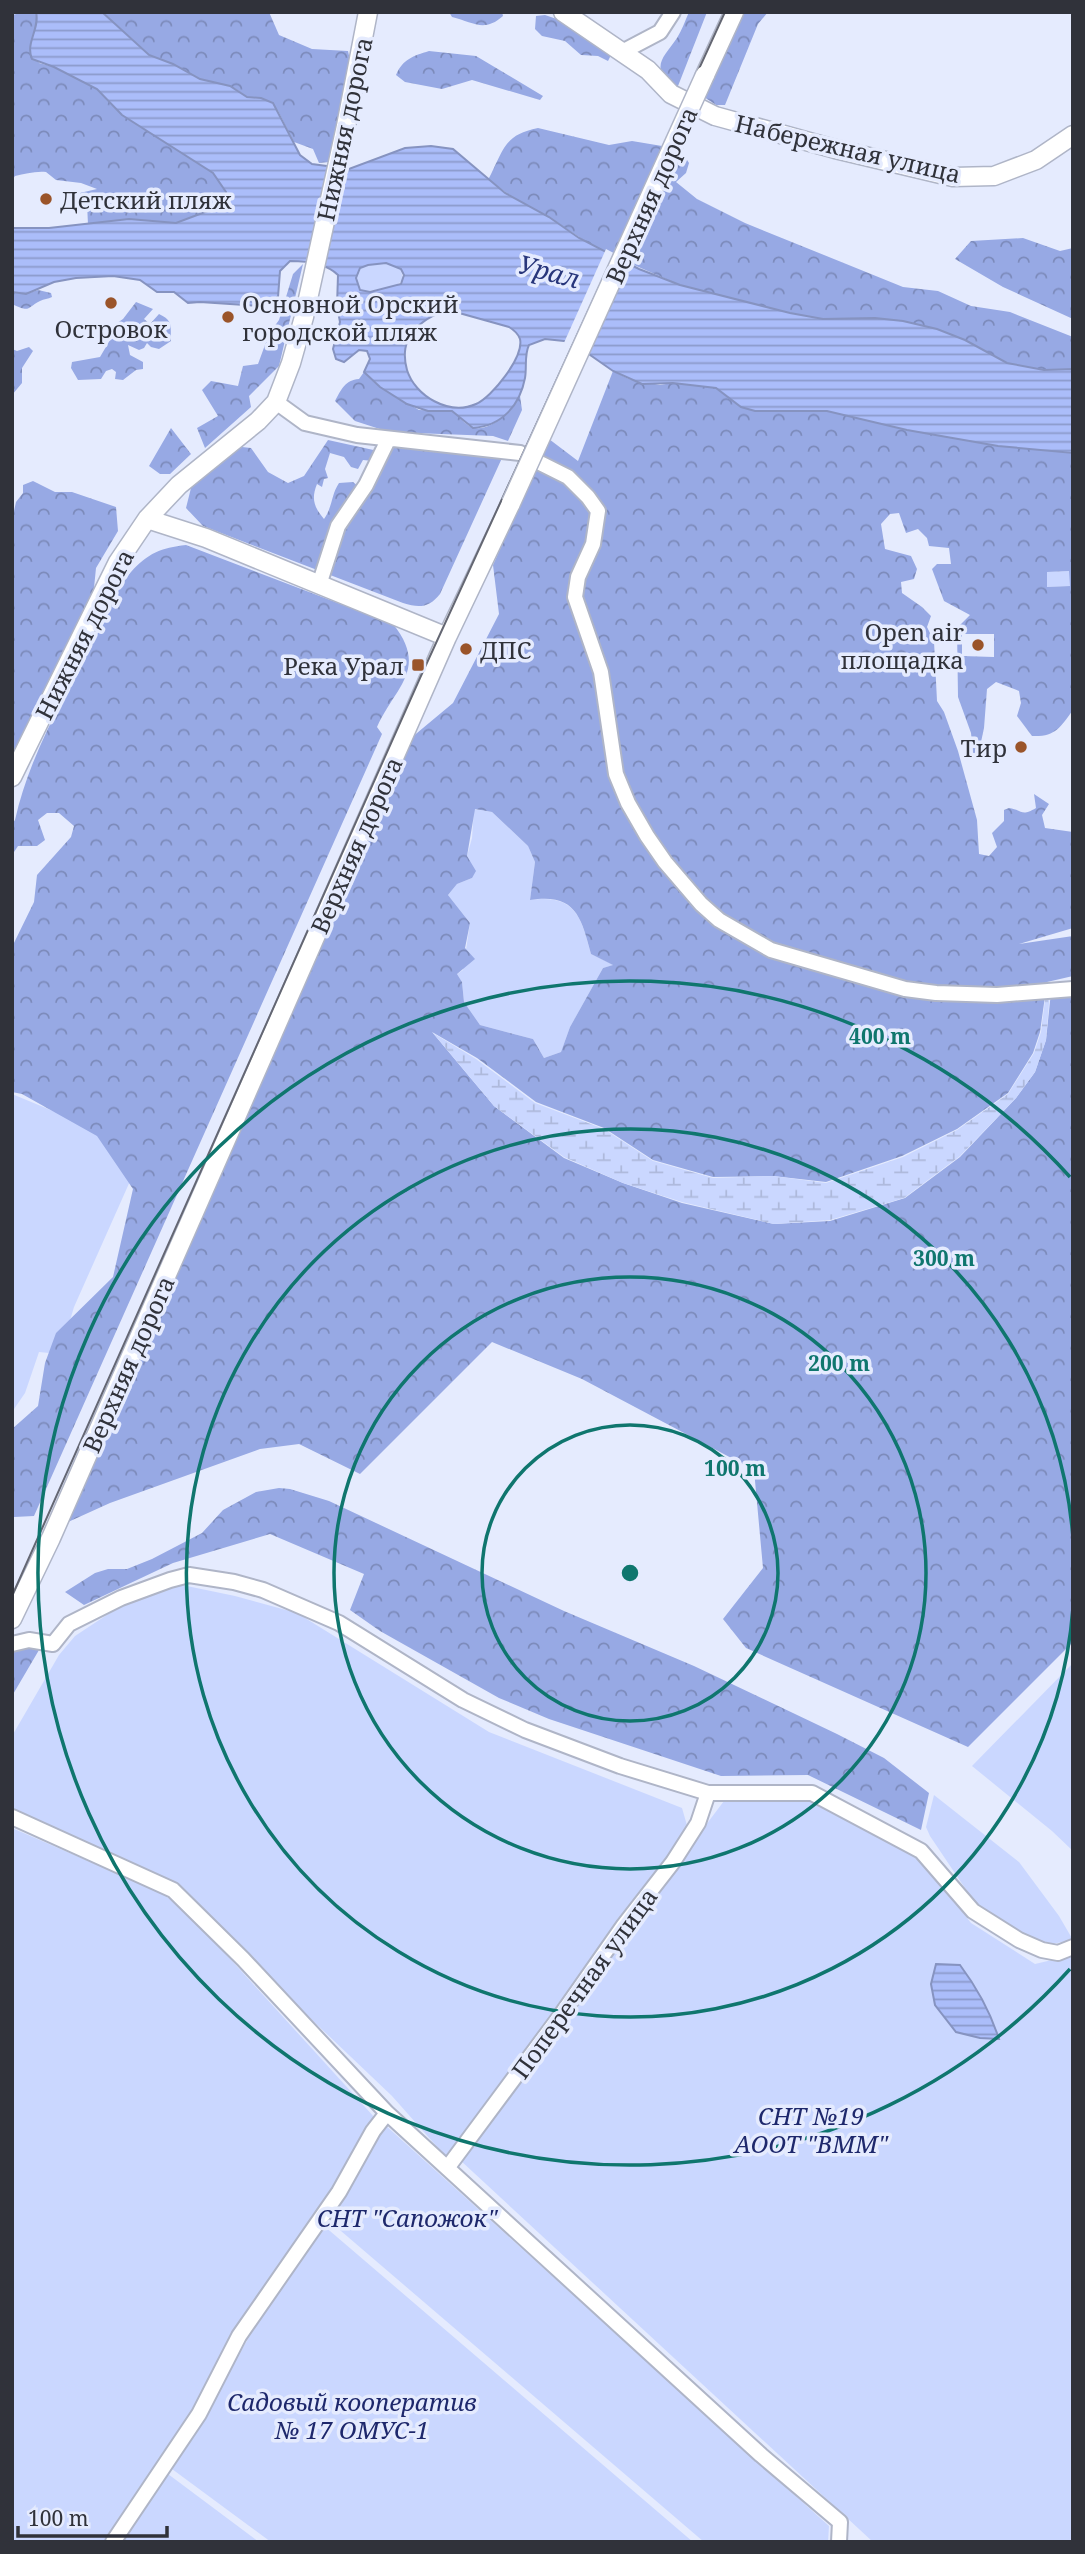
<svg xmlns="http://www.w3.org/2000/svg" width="1085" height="2554" font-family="'Noto Serif',serif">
<defs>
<pattern id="forest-crowns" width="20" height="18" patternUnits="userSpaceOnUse" patternTransform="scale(1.75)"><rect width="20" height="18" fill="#97a9e4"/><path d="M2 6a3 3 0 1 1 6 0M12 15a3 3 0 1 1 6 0" fill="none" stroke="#7c8aba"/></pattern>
<pattern id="wetland-marsh" width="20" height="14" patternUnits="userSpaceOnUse" patternTransform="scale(1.75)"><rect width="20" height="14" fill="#cad7ff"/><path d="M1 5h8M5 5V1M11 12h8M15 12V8" fill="none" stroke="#aeb9db"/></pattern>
<pattern id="water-rules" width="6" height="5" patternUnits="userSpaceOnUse" patternTransform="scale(1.75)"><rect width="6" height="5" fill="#abbdfa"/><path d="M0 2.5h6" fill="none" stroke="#8c9acb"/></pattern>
</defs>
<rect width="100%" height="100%" fill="#e5ebfe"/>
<path fill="#cad7ff" d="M378,263l17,2 6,4 2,11 -8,6 -31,6c-9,-5 -9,-16 -4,-24z
M1070,571v15l-23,1 -1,-15z
M474,809l18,3 36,34 7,16 -5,38c45,-6 51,16 61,54l23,11 -11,3 -33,59 -9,25 -17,6 -11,-19 -53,-14 -16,-23 -2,-20 -5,-8 6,-4 7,-47 -22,-28 9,-11 15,-6 -5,-22 5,-18z
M12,1094l94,39 33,28 -65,146 -14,47 -21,-2 -14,41 -13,19z
M182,1585l53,11 62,17 192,119 193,76 6,21 -241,329 -55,-62 -145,-138 -68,-72 -167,-76v-74l47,-81 16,-19 53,-35z
M1073,1663v188l-21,-20 -80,-65z
M934,1795l85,67 40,54 14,24 -32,6 -64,-40 -47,-70 -4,-9z
M808,1799l112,58 51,66 64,41 38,-9v587h-200l-413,-382 171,-236 93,-123z
M12,1828l150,65 32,26 181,199 -56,93 -104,160 -56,96 -53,75h-94z
M384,2124l445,402 -1,16h-124l-377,-323z
M323,2225l370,317h-422l-99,-73 100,-171z
M168,2474l91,68h-144l45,-65z"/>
<path fill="url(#forest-crowns)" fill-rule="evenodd" d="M25,12l12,2 1,8 -6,17 7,24 15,4 43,22 25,26 91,58c8,8 14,15 12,27l-11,9 -38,14 -47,-4 -41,6 -1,-22 -16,-8 26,-6 -16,-6 -25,-3 -10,-8c-11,-1 -21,2 -31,4l-3,4v-165z
M102,12h167l10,23 33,14 36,2 2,9 -21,102 -10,1 -6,-14 -19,-7 -16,-31 -17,-13 -14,-1 -11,-8 -36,-10 -27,-15 -24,-9z
M449,12h53l1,4c-19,17 -30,6 -51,1z
M689,12h18l-29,74h-6c-22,-20 -8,-29 5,-48 5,-8 8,-17 12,-26z
M743,12h25l-10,12 -33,81h-9l-12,-8z
M545,15c23,7 51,22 66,40l-3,6 -10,-5 -17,-1 -16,-14 -23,-5 -7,-7 1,-13z
M429,51l47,5 67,40 -3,4 -68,-20 -30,9 -37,-7 -9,-7c7,-16 17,-19 33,-24z
M538,128l71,17 23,-4 48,8 9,14 -3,10 -10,9 21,17 48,24 158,64 35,4 33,15 39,6 63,25v32l-29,1 -37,-7 -28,-14 -76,-28 -28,-3 -52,1 -33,-6 -110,-28 -83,-36 -48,-32 -19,-8 -42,-29c16,-30 15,-45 50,-52z
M1023,238l37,13 13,-3v71l-70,-32 -48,-28 16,-18z
M303,264l-24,102 -30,30 2,11 -46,41 -8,-20 21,-12 -16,-26 9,-9 27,5 5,-20 15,-2 11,-30 10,-14 14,-46z
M38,290l13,3 1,4c-4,2 -8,2 -12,4 -14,7 -9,12 -28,3v-12l14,2z
M136,302l17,7 -9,10 6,5 9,-10c15,7 11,12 12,27l-12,8 -8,-2 -4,-4 -3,5 -5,2 -11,-5 2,10 13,7v7l-7,1 -13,10 -8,-1 1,-7 -4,-3 -6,2 -5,8 -23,1 -7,-12 1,-6 28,-5 10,-17 1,-13 12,-8z
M29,347l4,4 -11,17v15l-10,12v-46l5,2z
M613,371l16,8 31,6 12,-2 45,5 24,19 14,4h72l80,19 91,16 75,7v257c-13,18 -18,27 -41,26l-15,-20 4,-13 -2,-12 -23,-9 -9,7 -3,39 -6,28 -5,-3 -2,-20 -13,-36 -1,-69 13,-13 -26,-14 -12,-32 5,-5h14l-2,-16 -20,-2 -2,-8 -9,-9 -12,4 -7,-20 -9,1 -9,10 4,25 26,7 6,13 -3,10 -13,3 1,11 20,14 9,9 -4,11 7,14 3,60 7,11 14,39 19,69 2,34 10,2 8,-9 -5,-14 12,-12v-11l5,-2c14,2 12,9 27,0l-2,-14 15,10 -7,11 3,13 28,4v96l-54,16 54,-8v40l-26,6 -7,50 -7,21 -25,40 -51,36 -55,27 -76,26 -53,-6 -60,1 -60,-17 -49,-32 -68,-26 -59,-44 -45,-26 62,74 70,52 59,25 59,20 92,21 56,-3 75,-23 55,-41 56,-59 19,-26 11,-32 5,-48 22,-4v654l-105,105 -222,-99 -23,-29 40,-51 -9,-98 -172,-91 -90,-37 -132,132 -61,-30 -39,5 -150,54 -53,24 354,-789 42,-35 46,-89 -6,-49 56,-126 29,22zM1069,571l1,15 -23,1v-15zM962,634h32v23l-32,-1zM475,809l17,3 36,34 7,16 -5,38c45,-7 51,16 61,54l22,11 -10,3 -33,59 -9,25 -17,6 -11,-19 -53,-14 -16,-23 -2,-20 -5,-8 18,-15 -10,-11 5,-25 -22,-28 9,-11 15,-6 4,-7 -9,-15z
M364,372l16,15 39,23 33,1c6,4 11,11 17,15 19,10 43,-16 51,-30l2,14 -14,31 -15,-5 -104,-4 -34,-11 -20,-20c6,-11 10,-21 24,-22z
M171,428l20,26 -21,20h-10l-11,-8z
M328,440l50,11 -5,10 -10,-1 -5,9 -7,-2 -7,-10 -14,-4 -5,16 3,9 -4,1 -2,8 -5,-3c-6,15 -3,23 7,35 9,-13 7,-24 15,-36l14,-1 12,10 27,-47 110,13 -62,136c-11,14 -21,14 -37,9l-200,-77 -17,-18 7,-28 33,-28 16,-5 9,1 17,24 20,11 16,-7z
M33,481l22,11h17l44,15 2,24 -22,37 -3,30 -81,161v-239l4,-18 7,-9v-8z
M186,545l207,79c36,45 2,63 -16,103l5,7 -348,782 -20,1 -2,-88 26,-23 7,-43 11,-30 57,-56 20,-88 -36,-53 -75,-42 -10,-2v-145l22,-45 3,-27 34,-38 3,-11 -15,-13h-12l-9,7 7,20 -8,6h-19l-6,9v-31l3,-4c15,-68 53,-129 85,-191 9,-18 17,-42 31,-57 17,-19 30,-24 55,-27z
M279,1488l11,1 39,12 235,110 130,55 143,68 47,24 45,35 -8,37 -113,-55 -87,1 -172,-57 -50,-21 -119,-67 -30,-21 14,-36 -94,-40 -97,29 -89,42 -19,-13 30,-19 13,-4h19l25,-10 50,-26 21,-23 33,-18z
M30,1647l9,3 -27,46v-47z"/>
<path fill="url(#wetland-marsh)" d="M1047,984l3,8 -4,48 -11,32 -19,26 -56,58 -56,42 -74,22 -56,4 -92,-22 -59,-19 -59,-26 -70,-51 -61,-73 43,26 59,44 69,26 49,32 60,17 60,-2 53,7 77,-26 54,-27 51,-36 26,-41 7,-21z"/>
<path fill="url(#water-rules)" stroke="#8693c0" stroke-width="2" fill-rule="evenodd" d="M36,12h66l47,43 24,9 27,15 30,7 17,11 14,1 12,5 27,52 12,9 37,5 56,-21 26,-2 22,3 52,44 44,24 30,21 60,31 41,16 110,28 33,6 52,-1 28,3 34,8 28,11 42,23 37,7 29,-1v84l-75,-7 -91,-16 -80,-19h-72l-14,-4 -25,-19 -43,-5 -31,1 -29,-13 -33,-23 -16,-7 -19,-2 -16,6c-5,10 -2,22 -4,33 -5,27 -23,48 -52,50l-21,-17h-24l-21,-7 -27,-17 -16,-15 6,-13 -3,-8 -8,-1 -15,12 -8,-3 -3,-10 7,-27 -3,-16 1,-31c-12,-12 -32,-14 -48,-14l-10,10 -2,26 -17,9 -61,-4 -12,1 -14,-11h-17l-17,-12 -27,-4 -37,2 -22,4 -28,12 -14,-2v-64h37l80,-9 47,4 37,-14 12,-10 1,-7 -13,-19 -91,-58 -25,-26 -43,-22 -22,-8c-7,-16 8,-30 4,-47zM386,263l15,6 3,6 -3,9 -31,8 -10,-2 -4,-12 4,-10 8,-3zM452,311l57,16c5,3 9,6 11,12 4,18 -28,58 -44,65 -27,12 -61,-8 -69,-34 -4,-14 -3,-30 8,-41 11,-11 22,-17 37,-18z
M936,1964l24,1c18,24 30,46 39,74l-19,-1 -24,-6 -21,-27 -4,-21z"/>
<path fill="#e5ebfe" d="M606,249l21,11 -49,91 -15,-6z"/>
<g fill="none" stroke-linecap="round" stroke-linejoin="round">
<defs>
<path id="minor" d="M622,52l38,-20 13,-20
M276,402l29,21 52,12 163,18 48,24 20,20 10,14 -5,33 -15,33 -3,20 26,75 15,102 12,29 19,33 18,26 36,42 18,16 52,30 134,39 31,4 61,2 76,-6
M319,585l19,-59 28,-41 22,-45
M12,1644l17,-4 24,4 16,-20 52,-26 49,-18 19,-5 45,7 29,8 76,33 124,77 62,30 95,36 88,27h104l109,58 52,60 46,29 23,10 16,3 15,-6
M12,1817l161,73 70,69 144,154 374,342 79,67 -1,20
M448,2167l113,-152 63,-90 49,-63 25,-39 10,-30
M113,2542l86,-128 40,-78 100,-144 34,-61 14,-18"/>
<path id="major" d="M563,12l85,58 23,24 44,22 120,33 118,28 41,-1 42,-16 37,-25
M705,75l29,-63
M147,519l59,19 241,99
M12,777l106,-215 29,-43 32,-34 79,-64 18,-19 15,-39 13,-46 42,-191 22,-114
M12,1619l39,-81 396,-901 64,-134"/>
</defs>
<use href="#minor" stroke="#afb5c7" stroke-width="18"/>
<use href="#major" stroke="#afb5c7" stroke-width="21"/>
<use href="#minor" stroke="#fff" stroke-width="14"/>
<use href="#major" stroke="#fff" stroke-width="18"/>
<path stroke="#646773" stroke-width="2" d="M12,1596l408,-918 305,-666"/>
<defs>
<path id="major-bridge" d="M511,503l194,-428"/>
</defs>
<use href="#major-bridge" stroke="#afb5c7" stroke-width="21" stroke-linecap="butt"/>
<use href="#major-bridge" stroke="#fff" stroke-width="18"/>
</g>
<g fill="none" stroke="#0f766e" stroke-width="3.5">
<circle cx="630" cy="1573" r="148"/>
<circle cx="630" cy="1573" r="296"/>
<path d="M1073 1608A444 444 0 1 1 1073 1538"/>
<path d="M1070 1969A592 592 0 1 1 1070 1177"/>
</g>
<g fill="#9a542a" stroke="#e5ebfe" stroke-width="2.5">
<circle cx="46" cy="199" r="7"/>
<circle cx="111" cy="303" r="7"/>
<circle cx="228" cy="317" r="7"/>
<circle cx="978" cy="645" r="7"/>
<circle cx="466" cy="649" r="7"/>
<rect x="411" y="658" width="14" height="14" rx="3.5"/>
<circle cx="1021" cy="747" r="7"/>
</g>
<g text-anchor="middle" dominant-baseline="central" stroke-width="7" stroke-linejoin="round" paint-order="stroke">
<g font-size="24" fill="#30323a" stroke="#e5ebfe">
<text transform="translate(344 129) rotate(-78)">Нижняя дорога</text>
<text transform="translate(848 148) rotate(13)">Набережная улица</text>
<text transform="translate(651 195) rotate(-66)">Верхняя дорога</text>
<text transform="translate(84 634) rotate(-63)">Нижняя дорога</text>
<text transform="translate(356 845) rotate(-66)">Верхняя дорога</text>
<text transform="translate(128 1364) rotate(-66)">Верхняя дорога</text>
<text transform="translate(584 1983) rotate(-54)">Поперечная улица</text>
</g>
<g font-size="24" fill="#30323a" stroke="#e5ebfe" text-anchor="start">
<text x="60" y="199">Детский пляж</text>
<text x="242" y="303">Основной Орский<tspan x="242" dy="28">городской пляж</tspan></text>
<text x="111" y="328" text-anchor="middle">Островок</text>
<text x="964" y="631" text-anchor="end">Open air<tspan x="964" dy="28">площадка</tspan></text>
<text x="480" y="649">ДПС</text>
<text x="404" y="665" text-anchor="end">Река Урал</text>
<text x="1007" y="747" text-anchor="end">Тир</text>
</g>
<g font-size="24" font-style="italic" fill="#1e286c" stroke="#e5ebfe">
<text x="811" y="2115">СНТ №19<tspan x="811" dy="28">АООТ "ВММ"</tspan></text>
<text x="407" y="2217">СНТ "Сапожок"</text>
<text x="352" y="2401">Садовый кооператив<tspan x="352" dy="28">№ 17 ОМУС-1</tspan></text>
</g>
<g font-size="26" font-style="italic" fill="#28367b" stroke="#e5ebfe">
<text transform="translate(549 271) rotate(15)">Урал</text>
</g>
</g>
<circle cx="630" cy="1573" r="10" fill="#0f766e" stroke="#e5ebfe" stroke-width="3.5"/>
<g font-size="21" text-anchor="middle" font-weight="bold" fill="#0f766e" stroke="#e5ebfe" stroke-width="7" stroke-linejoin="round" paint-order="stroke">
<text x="880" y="1044">400 m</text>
<text x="944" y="1266">300 m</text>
<text x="839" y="1371">200 m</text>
<text x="735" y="1476">100 m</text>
</g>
<rect width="1085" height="2554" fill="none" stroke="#30323a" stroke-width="28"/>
<path d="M18 2526v10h149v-10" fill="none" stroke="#30323a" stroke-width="3.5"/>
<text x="28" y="2526" font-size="21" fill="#30323a" stroke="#e5ebfe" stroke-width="5" paint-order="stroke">100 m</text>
</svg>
